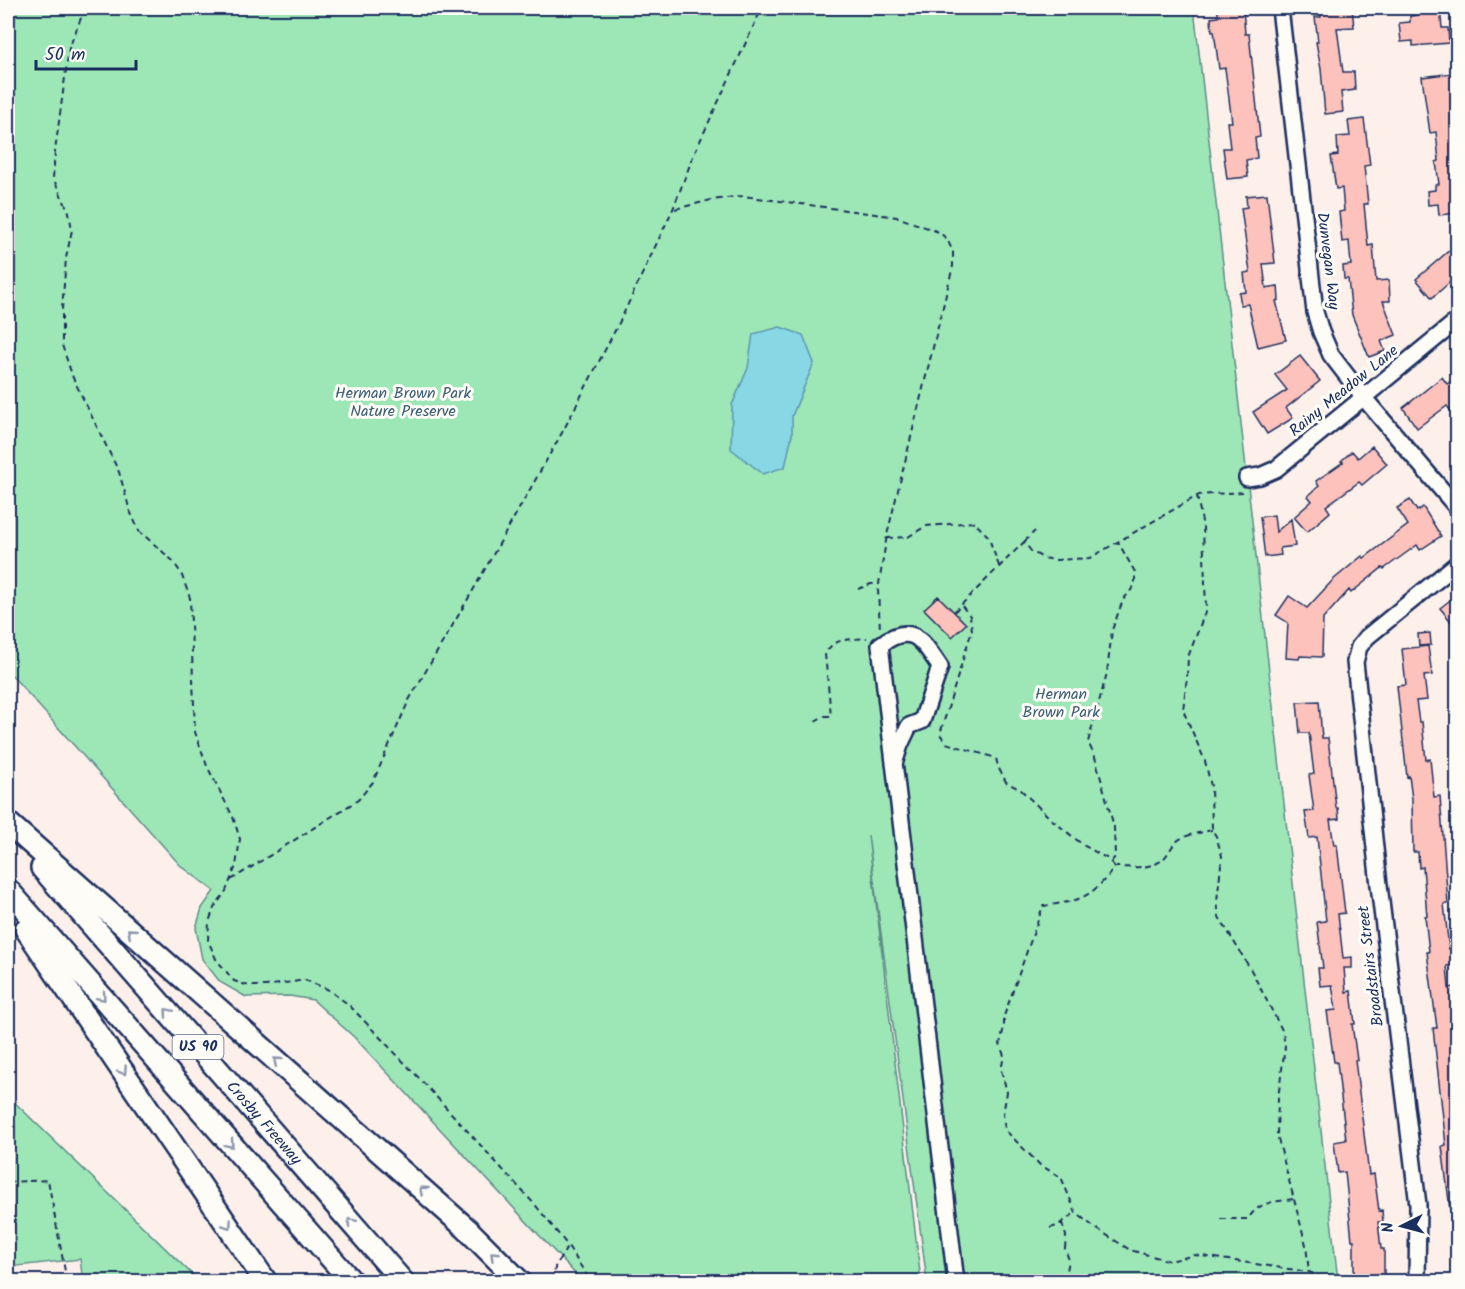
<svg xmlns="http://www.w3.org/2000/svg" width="1465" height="1289" font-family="Kalam,sans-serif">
<rect width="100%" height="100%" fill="#fdf0eb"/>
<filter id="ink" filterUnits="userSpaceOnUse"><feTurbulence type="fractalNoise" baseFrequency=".0167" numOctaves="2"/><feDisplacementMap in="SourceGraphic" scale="12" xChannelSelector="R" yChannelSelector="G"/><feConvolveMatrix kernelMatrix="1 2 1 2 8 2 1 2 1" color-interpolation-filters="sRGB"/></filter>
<g filter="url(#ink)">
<path fill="#9de7b6" stroke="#5c8b8a" stroke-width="1.5" d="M8,8h1186l144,1273h-411l-59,-446 53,446h-339l-228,-244 -41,-37 -23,-4 -44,1 -26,-15 -18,-23 -6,-31 6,-20 12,-17 -34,-26 -172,-194z
M8,1096l191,185h-116l-3,-22 -72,8z"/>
<path fill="#88d7e5" stroke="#5c94af" stroke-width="1.5" d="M780,327l23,8 11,28 -22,53v19l-7,32 -22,7 -32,-25 1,-44 16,-37 5,-34z"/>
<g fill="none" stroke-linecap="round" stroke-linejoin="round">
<path stroke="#5c94af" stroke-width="4" d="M188,1279v3"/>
</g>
<path fill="#fec2bd" stroke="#1b2f5e" stroke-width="1.5" d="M1218,8h25l2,26h4l11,103 -5,1 2,20 -11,2 2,17 -21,2 -4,-31h7l-3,-26h5l-7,-54 -6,1 -5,-38h-2l-1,-13 7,-1z
M1320,8h32l2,19 -17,1 6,44h11l1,18 -14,2 2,20 -18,2 -4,-45 -5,-27h2l-3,-25h6z
M1417,8h23l2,20h6l1,15 -36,3v-5l-12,1 -2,-19 11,-1v-6l8,-1z
M1453,73l5,54v86l-19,2 -1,-11 -10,1 -1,-14 8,-1v-5l4,-1 -3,-22 3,-1 -3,-29 -6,1 -8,-56z
M1364,119l6,46 -6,1 4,38h-4l4,42 5,-1 3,36 13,-1 1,21h-7l13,34 -15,6 4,10 -16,6 -17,-42 -4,-36h-4l-1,-13 8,-1 -2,-24 -7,1 -3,-30 5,-1 -2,-23 -6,1 -5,-33 7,-1 -1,-18 13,-1 -2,-15z
M1267,194l8,69 -12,1 3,24 12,-2 1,14 -3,1 10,39 -28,7 -10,-43 -7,1 -2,-12 7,-1 -2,-19 6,-1 -9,-64 6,-1 -1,-11z
M1458,243v32l-26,23 -16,-19z
M1300,356l20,25 -34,27 7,10 -26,16 -14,-22 34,-22 -12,-15z
M1458,376v30l-7,5 -4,-5 -30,22 -14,-20 39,-31 5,7z
M1372,446l15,18 -25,21 -3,-3 -33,24 4,6 -23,20 -13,-15 18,-16 -4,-5 11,-10 -3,-5 27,-19 -2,-1 11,-10 6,7z
M1410,500l7,11 6,-4 18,29 -21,14 -3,-5 -33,24 -2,-1 -31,25 -2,-3 -26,29 -1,38 -22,-1 -1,3 -13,-1 2,-35 -12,-8 13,-19 18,12 26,-28 29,-24 2,2 44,-33 -11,-17z
M1274,515l2,17 15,-13 4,27 -15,2 1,7 -16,2 -5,-40z
M1458,594v36l-18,-22z
M938,596l28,28 -14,13 -28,-28z
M1430,633l1,12 -12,1 -1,-12z
M1428,646l4,29 -8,1 3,24 -11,1 3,21h3l4,38 4,-1 4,38 6,-1 8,108h-4l5,45h7l2,11v5l-11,1 2,22 6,-1 3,24v7h-7l7,45v146h-8l-8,-63 4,-1 -13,-117h4l-10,-76h2l-4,-36h2l-4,-49 -4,1 -1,-16h-5l-1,-53 -3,-23 -2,1 -10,-91 9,-1 -4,-36z
M1319,701l3,37h6l8,70h2l1,11 -9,1 4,25h3l8,68 -7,1 5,44 9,-1v11h-8l2,24 5,-1 4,33h-3l5,36h-2l14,115 5,-1 5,37 3,-1 1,12h-5l3,27h3v28h-30v-37h-2l-7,-68 -7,1 -4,-31 12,-2 -9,-78h-3l-7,-51 9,-1 -4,-25 -12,1 -2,-18h5l-6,-46 9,-1 -9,-84 -8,1 -4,-26 9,-1 -5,-36 5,-1 -5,-41h-9l-3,-31z"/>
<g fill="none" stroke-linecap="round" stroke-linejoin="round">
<defs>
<path id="minor" d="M1280,8l35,304 6,20 10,23 33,43 94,111
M1247,478l13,-2 16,-7 182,-149
M894,764l6,-19 9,-19 13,-5 18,-54c-18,-27 -28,-46 -60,-22l76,637
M1417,1282l1,-77 -39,-320 -24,-223 4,-15 8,-10 91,-74"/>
<g id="highway">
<path d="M8,823l459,406 53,53"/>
<path id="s1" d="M42,868l361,414"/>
<path d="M8,890l344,392"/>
<path d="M26,929l240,353"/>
</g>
</defs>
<use href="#minor" stroke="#1b2f5e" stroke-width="20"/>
<use href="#highway" stroke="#1b2f5e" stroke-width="26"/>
<path stroke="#1b2f5e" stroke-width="2" stroke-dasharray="6 4.5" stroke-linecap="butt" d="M85,8l-16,40 -14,103 -2,27 16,34 3,18 -6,28 -4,52v35l11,33 46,94 11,39 9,20 33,29 9,13 9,25 5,134 12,34 26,51 7,22 -4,27 -10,25 -12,17 -5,14 -1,18 8,19 18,22 15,5h17l39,-6 22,9 21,15 72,75 117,128 31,39 23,36
M675,209l36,-9 32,-4 154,21 42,15 8,7 6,13v14l-66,269 -9,55 2,40
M1197,496l6,31 3,83 -18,47 -1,20 -4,33 22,51 6,25 1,44 4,6 6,20 -5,45 2,16 32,53 32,62 2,15 -7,51 -1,37 29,110 3,27
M887,538l21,-1 18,-11 48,-4 14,14 11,30
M1024,542l11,-11
M858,589l13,-5h7
M962,606l8,10 2,14 -32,104 6,9 50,15 2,9 8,15 15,8 30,29 32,26 25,14 7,8
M954,612l70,-70 7,9 12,7 13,2 34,-2 109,-63 44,-3
M815,721l9,-5h7l-6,-62c9,-17 24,-14 42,-16
M1212,830c-12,3 -27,4 -36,12 -7,7 -9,17 -19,21 -13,6 -29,4 -42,4 -24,31 -34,34 -72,39l-39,110v11l-4,17 4,12 -3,14 6,22 -4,22 2,16 35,35 21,12 15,36 18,14 36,23 40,11 25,-6 114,17 13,5 3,5
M1111,862l4,-5 -1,-30 -19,-70 -7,-15 19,-69 5,-43 11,-30 12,-15v-13l-17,-30
M231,880l127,-80 15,-18 36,-82 63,-108 91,-161 57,-110 53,-112 21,-55 68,-146
M8,1182l40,-2 19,102
M1220,1219h28c11,-18 26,-17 45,-20
M1062,1223l4,13 -1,13 4,11 -4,22
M1050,1228l7,-2 18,-13
M554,1282l1,-15 13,-21
M609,1282l1,-1"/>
<use href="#minor" stroke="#fdfcf7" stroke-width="15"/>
<use href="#highway" stroke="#fdfcf7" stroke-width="21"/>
</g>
<defs><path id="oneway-chevron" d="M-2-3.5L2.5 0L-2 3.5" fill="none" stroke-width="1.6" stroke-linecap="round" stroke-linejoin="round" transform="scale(1.5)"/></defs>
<g stroke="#8c96aa">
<use href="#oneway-chevron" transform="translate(131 932) rotate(-139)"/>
<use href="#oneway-chevron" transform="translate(102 997) rotate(49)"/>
<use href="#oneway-chevron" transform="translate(168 1012) rotate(-131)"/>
<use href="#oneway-chevron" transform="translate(277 1061) rotate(-139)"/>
<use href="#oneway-chevron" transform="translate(123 1071) rotate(56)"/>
<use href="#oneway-chevron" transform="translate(230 1144) rotate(49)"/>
<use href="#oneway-chevron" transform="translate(423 1190) rotate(-139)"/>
<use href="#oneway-chevron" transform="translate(351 1222) rotate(-131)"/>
<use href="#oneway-chevron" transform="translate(228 1225) rotate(56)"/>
<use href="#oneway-chevron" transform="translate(494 1255) rotate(-136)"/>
</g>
</g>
<g text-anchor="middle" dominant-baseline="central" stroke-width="6" stroke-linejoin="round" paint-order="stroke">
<rect fill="#fdfcf7" stroke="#5f6c8c" stroke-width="1.5" x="172.5" y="1035" width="51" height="24" rx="4.5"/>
<g font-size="15" font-weight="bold" fill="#1b2f5e">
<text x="198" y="1047">US 90</text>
</g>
<g font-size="16" fill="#1b2f5e" stroke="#fdfcf7">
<text transform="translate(1328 261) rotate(83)">Dunvegan Way</text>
<text transform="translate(1344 391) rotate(-39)">Rainy Meadow Lane</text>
<text transform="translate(1371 966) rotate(-97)">Broadstairs Street</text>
<text stroke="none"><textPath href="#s1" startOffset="338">Crosby Freeway</textPath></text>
</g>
<g font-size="16" fill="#3c5d74" stroke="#fdfcf7">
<text x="403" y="393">Herman Brown Park<tspan x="403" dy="18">Nature Preserve</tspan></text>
<text x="1061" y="694">Herman<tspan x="1061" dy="18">Brown Park</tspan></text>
</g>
</g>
<rect width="1465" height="1289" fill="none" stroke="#fdfcf7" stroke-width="30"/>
<rect x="15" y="15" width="1435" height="1259" fill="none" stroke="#1b2f5e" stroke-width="2" filter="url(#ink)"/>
<g transform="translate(1402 1226) rotate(264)" stroke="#fdfcf7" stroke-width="4.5" paint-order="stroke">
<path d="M0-4.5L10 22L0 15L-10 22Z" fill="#1b2f5e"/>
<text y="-9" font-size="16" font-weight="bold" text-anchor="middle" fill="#1b2f5e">N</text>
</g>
<path d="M36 60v9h100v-9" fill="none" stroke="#1b2f5e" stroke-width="3"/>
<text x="45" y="60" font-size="18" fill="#1b2f5e" stroke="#fdfcf7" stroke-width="4.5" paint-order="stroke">50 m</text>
</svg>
